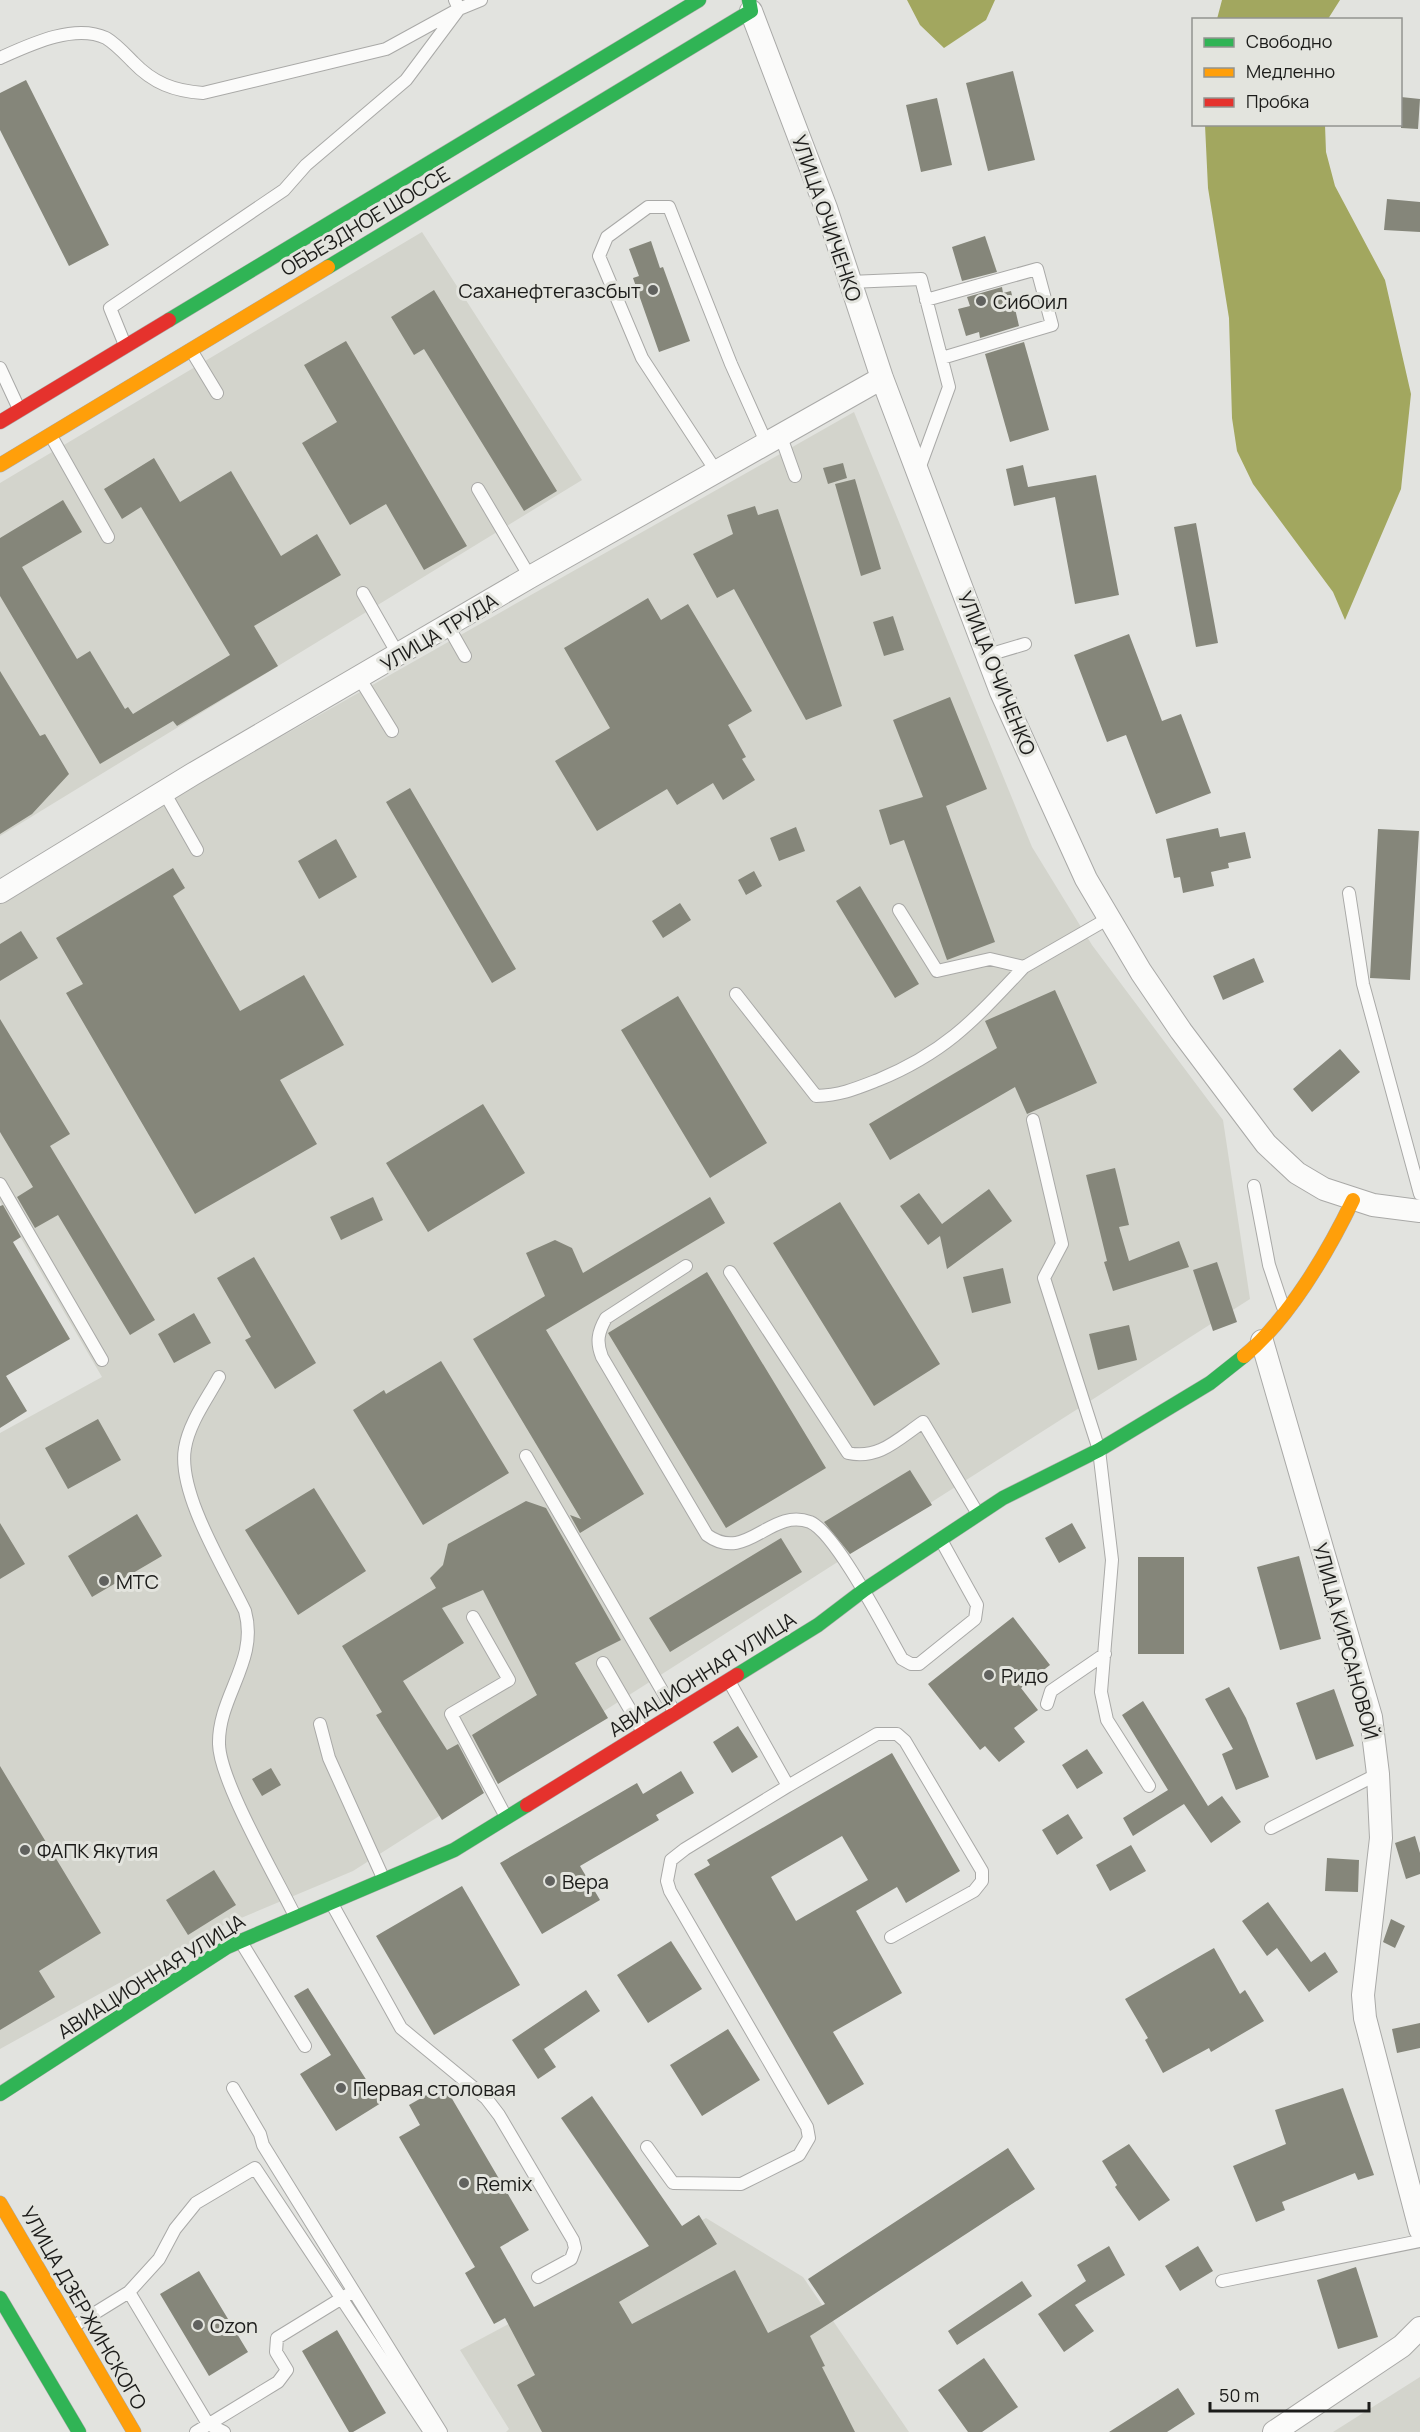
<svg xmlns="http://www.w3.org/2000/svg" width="1420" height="2432" font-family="Manrope,sans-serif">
<rect width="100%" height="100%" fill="#e2e3df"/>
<path fill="#d3d4cc" d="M422,232l160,248 -582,356v-353z
M854,412l178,435 60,98 131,175 27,179 -897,572 -131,55 -222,123v-616l102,-56 -102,-175v-306z
M706,2218l97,59 106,155h-403l3,-3 -49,-79z
M1420,2377v55h-87z"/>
<path fill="#a2a75f" d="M907,0h88l-9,20 -42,28 -24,-23z
M1222,0h118l-12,19h-111z
M1205,125h120l1,27 9,34 50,94 26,114 -10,95 -56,131 -12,-28 -80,-108 -16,-33 -5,-33 -3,-100 -21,-130z"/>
<path fill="#85867a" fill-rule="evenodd" d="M1013,71l22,89 -47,11 -22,-88z
M26,80l83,165 -40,21 -69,-136v-37z
M1401,97l19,2 -2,30 -17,-1z
M937,98l15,67 -31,7 -15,-67z
M1387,199l33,3v30l-36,-2z
M985,236l12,36 -35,9 -10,-34z
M651,241l9,27 3,-1 27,74 -31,11 -26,-74 6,-2 -10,-27z
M1002,287l1,6 8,-2 8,35 -39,12 -1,-6 -13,4 -8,-27 12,-3 -3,-9z
M434,290l123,201 -33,20 -100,-162 -10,6 -23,-38z
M346,341l121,205 -43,24 -38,-66 -36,21 -48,-82 35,-21 -33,-57z
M1024,342l25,88 -39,12 -25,-88z
M154,458l26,44 51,-31 50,85 36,-22 24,41 -87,51 24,40 -101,60 -4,-5 -73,43 -100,-168v-58l63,-38 19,32 -60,35 55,92 13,-8 35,58 3,-2 5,7 97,-59 -89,-148 -19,12 -18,-30z
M843,463l4,15 -19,6 -5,-16z
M1023,465l5,22 68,-12 23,120 -44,9 -20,-107 -41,9 -8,-37z
M855,479l26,90 -20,7 -26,-92z
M755,506l3,9 20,-6 64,197 -36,14 -72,-131 -17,9 -24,-44 40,-20 -6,-19z
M1196,523l22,120 -22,4 -22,-120z
M648,598l13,22 27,-16 64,107 -24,14 18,32 -4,2 13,21 -32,20 -10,-17 -36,22 -10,-16 -70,42 -42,-70 55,-33 -46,-80z
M893,616l11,34 -20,6 -11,-34z
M1129,634l33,87 19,-7 30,79 -55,21 -30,-79 -19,7 -33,-87z
M0,671l40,65 5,-2 24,40 -37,40 -32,20z
M950,697l37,92 -41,17 49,136 -48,18 -43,-120 -14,5 -11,-35 44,-13 -30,-77z
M410,788l106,181 -24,14 -106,-181z
M796,827l9,24 -26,10 -9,-23z
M1218,828l2,9 25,-5 6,26 -23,5 1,5 -18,4 3,14 -31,7 -3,-16 -6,1 -8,-39z
M1378,829l41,2 -9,149 -40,-2z
M336,839l21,38 -38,22 -21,-38z
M173,868l12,20 -12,8 67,115 64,-36 40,70 -64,35 37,64 -122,70 -129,-221 17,-9 -27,-46z
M754,871l8,15 -16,9 -8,-15z
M860,886l59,98 -24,14 -59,-97z
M680,903l11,17 -28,18 -11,-17z
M21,931l17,27 -38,23v-37z
M1254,958l10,24 -41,18 -10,-24z
M1055,990l42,93 -70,31 -12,-27 -125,73 -21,-36 128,-76 -12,-27z
M678,996l89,147 -57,35 -89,-148z
M0,1019l70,115 -20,12 105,174 -25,15 -72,-120 -23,13 -18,-31 16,-10 -33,-55z
M1340,1049l20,23 -48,40 -19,-23z
M483,1104l42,69 -97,59 -42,-69z
M1115,1168l14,57 -10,2 10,34 50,-20 10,26 -76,24 -9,-29 3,-1 -21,-86z
M989,1189l23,32 -65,48 -7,-33 -12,9 -28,-39 19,-13 23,31z
M373,1197l10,23 -42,20 -11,-23z
M710,1197l15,26 -179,107 98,164 -64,39 -10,-18 11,4 -108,-180 72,-43 -19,-43 29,-13 17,8 11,25z
M840,1202l100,162 -66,42 -101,-163z
M3,1205l18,32 -8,5 57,97 -64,37 21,35 -27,17v-222z
M254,1257l62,106 -41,26 -30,-49 6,-3 -34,-59z
M1217,1262l20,60 -24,9 -20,-61z
M1003,1268l8,35 -39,10 -9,-36z
M707,1272l119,196 -100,60 -118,-195z
M194,1313l17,30 -37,20 -16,-29z
M1129,1325l8,35 -39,10 -9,-36z
M441,1361l68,112 -86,52 -70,-115 31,-20 2,4z
M98,1419l23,41 -53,29 -23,-41z
M910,1470l22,35 -82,49 -26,-32z
M314,1488l52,83 -68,44 -53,-85z
M526,1501l20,7 75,132 -46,23 33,55 -110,66 -26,-49 65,-40 -54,-105 -41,18 22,35 -61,38 44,69 11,-6 26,49 -42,27 -66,-105 6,-3 -40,-66 94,-58 -6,-10 13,-13 5,-21z
M137,1514l25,42 -70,41 -24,-41z
M0,1523l25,41 -25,15z
M1072,1523l14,25 -27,15 -14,-25z
M781,1538l21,34 -132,80 -21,-34z
M1299,1556l22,83 -41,11 -23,-83z
M1138,1557h46v97h-46z
M1013,1617l37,48 -29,23 17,22 -24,18 11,14 -26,20 -14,-16 -5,4 -52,-66z
M1229,1687l17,31 23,59 -33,13 -14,-36 11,-5 -28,-50z
M1334,1689l20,57 -38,14 -20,-57z
M1143,1701l65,105 14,-10 19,26 -30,21 -27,-39 -51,32 -10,-18 45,-28 -46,-75z
M738,1726l20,31 -26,16 -19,-31z
M1087,1749l16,24 -26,16 -15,-24z
M892,1753l68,118 -54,32 -9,-16 -41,24 46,82 -69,39 31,52 -36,21 -134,-231 16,-9 -3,-5zM842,1836l26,44 -72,41 -25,-44z
M0,1766l101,167 -62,38 16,26 -55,33z
M271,1768l10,17 -19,11 -10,-17z
M681,1771l13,22 -38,22 3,5 -79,46 20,34 -58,34 -42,-71 137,-80 6,11z
M1068,1814l15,24 -26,17 -15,-25z
M1415,1836l5,17v21l-14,5 -11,-36z
M1131,1845l15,26 -36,20 -14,-26z
M1327,1858l32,2 -1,32 -33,-1z
M214,1870l22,35 -48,30 -22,-35z
M462,1886l58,99 -86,50 -58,-99z
M1268,1902l43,60 14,-10 13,20 -29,20 -32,-44 -10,8 -25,-35z
M1391,1919l14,7 -10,22 -12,-6z
M671,1941l31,48 -54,34 -31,-48z
M1214,1948l26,46 5,-4 19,31 -53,31 -2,-4 -46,25 -18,-33 3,-2 -23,-39z
M308,1988l73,115 -45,28 -36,-57 31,-19 -37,-59z
M586,1990l14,21 -56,38 12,18 -18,12 -26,-39z
M1420,2023v25l-23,5 -5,-24z
M728,2029l32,51 -58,36 -32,-51z
M444,2085l85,145 -29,17 34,60 115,-61 -88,-128 31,-22 90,130 17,-11 18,29 -98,58 13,22 103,-54 33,63 57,-29 -17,-25 200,-131 27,41 -225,147 15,30 -3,1 33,65h-313l-25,-47 18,-10 -30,-57 -11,6 -29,-51 10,-6 -76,-130 21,-12 -11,-20z
M1343,2088l31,87 -16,5 -3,-7 -73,29 3,8 -29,12 -23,-56 53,-22 -11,-34z
M1129,2144l41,56 -31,21 -24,-34 2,-2 -15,-24z
M1109,2246l16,29 -50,30 19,26 -30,21 -26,-38 48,-33 -9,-16z
M1198,2246l15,25 -33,20 -15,-25z
M1356,2267l22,70 -40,12 -21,-69z
M199,2271l49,81 -39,24 -49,-82z
M1022,2281l10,15 -75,49 -9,-14z
M337,2330l49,83 -33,19h-4l-47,-81z
M984,2358l34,49 -36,25h-14l-30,-42z
M1178,2388l17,26 -28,18h-58z"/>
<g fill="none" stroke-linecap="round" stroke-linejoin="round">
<defs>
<path id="lane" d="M455,0l4,9 22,-9
M0,58c29,-13 74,-35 106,-20 10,6 19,16 27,24 20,21 41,29 70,31l183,-44 73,-40 -53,71 -100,85 -22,25 -174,118 15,37
M850,282l71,-3 28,108 -30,82
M926,300l111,-31 15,56 -110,33
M191,350l26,43
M0,368l19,41
M780,434l15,42
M51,436l57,101
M716,471l-74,-113 -43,-102 8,-19 41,-30h21l62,157 35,78
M478,489l52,88
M363,593l36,63
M448,626l17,30
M988,655l37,-11
M360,679l32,52
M164,792l33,58
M1349,893l14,91 57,210
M899,910l38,61 53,-12 34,8 85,-49
M736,994l80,102c25,-1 39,-7 62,-16 68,-28 96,-60 146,-113
M1033,1120l29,124 -18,34 55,172 13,110 -11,132 6,28 42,66
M0,1184l102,176
M1254,1186l15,79 14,42
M686,1266l-80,52c-8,14 -10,24 -4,39l105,178c40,29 63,-28 103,-13 26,11 76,109 92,137l9,5h8l56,-45 2,-14 -36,-65
M730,1272l118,181c31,7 50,-14 75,-31l55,92
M219,1377c-12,22 -30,46 -34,71 -8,45 40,121 60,163 14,50 -27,85 -26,133 1,38 57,133 76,172
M526,1456l149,257
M473,1617l36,63 -58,34 55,103
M603,1663l40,69
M1047,1704l4,-13 54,-37
M320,1724l9,34 55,122
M788,1786l89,-52h20l8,7 77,130v10l-8,10 -83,46
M1271,1828l107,-54
M332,1904l69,124 85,70 13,17 74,125 2,8 -4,11 -33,18
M241,1942l64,104
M233,2088l27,46 3,11 178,287
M647,2147l26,36 68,1 58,-29 10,-17 -2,-11 -137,-236 -3,-10 4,-21 14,-11 103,-63 -59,-105
M1222,2281l198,-40
M74,2326l55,-34
M196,2432l82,-50 9,-12 -11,-18 1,-14 70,-43
M224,2432l-16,-8 -79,-132 30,-33 16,-30 21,-26 59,-35 175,264"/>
<path id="street" d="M751,11l75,197 56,170 119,314 85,187 55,93 40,59 85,113 31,29 27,16 49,16 47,6
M0,892l193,-118 337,-197 352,-199
M1262,1341l109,376 7,57 3,64 -18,157 2,23 55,211
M1274,2432l128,-86 18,-18"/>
<path id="fast" d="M328,267l423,-256 -2,-11
M169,320l530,-320
M737,1675l81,-50 46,-35 139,-92 96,-48 111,-67 34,-27
M0,2094l227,-147 227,-97 73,-45
M0,2298l79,134"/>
<path id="slow" d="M0,465l328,-198
M1244,1356c44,-36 84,-104 109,-156
M0,2203l134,229"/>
<path id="jam" d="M0,422l169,-102
M527,1805l210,-130"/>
</defs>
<use href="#lane" stroke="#a9a9a7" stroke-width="14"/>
<use href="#street" stroke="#a9a9a7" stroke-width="24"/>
<use href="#fast" stroke="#a9a9a7" stroke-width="15"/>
<use href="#slow" stroke="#a9a9a7" stroke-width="15"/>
<use href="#jam" stroke="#a9a9a7" stroke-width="15"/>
<use href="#lane" stroke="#fbfbfa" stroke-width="12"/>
<use href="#street" stroke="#fbfbfa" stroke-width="22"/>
<use href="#fast" stroke="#30b455" stroke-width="14"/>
<use href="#slow" stroke="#ff9f0a" stroke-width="14"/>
<use href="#jam" stroke="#e5322d" stroke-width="14"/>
</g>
<g fill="#61625f" stroke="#e3e4de" stroke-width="2">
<circle cx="653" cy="290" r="6"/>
<circle cx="981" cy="301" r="6"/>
<circle cx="104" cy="1581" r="6"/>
<circle cx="989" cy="1675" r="6"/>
<circle cx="25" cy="1850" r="6"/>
<circle cx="550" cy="1881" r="6"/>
<circle cx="341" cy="2088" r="6"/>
<circle cx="464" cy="2183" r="6"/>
<circle cx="198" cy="2325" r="6"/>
</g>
<g text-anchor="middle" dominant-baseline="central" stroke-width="6" stroke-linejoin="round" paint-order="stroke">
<g font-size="20" fill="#1c1c1a" stroke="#e3e4de">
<text transform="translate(827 218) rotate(71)">УЛИЦА ОЧИЧЕНКО</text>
<text transform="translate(365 221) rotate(-31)">ОБЪЕЗДНОЕ ШОССЕ</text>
<text transform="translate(439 632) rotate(-31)">УЛИЦА ТРУДА</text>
<text transform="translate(997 673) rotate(68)">УЛИЦА ОЧИЧЕНКО</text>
<text transform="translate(1346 1641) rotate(75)">УЛИЦА КИРСАНОВОЙ</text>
<text transform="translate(702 1674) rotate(-32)">АВИАЦИОННАЯ УЛИЦА</text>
<text transform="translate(151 1976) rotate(-32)">АВИАЦИОННАЯ УЛИЦА</text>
<text transform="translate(84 2308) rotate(60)">УЛИЦА ДЗЕРЖИНСКОГО</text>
</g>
<g font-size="20" fill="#1c1c1a" stroke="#e3e4de" text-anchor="start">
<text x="641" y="290" text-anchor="end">Саханефтегазсбыт</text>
<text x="993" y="301">СибОил</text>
<text x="116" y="1581">МТС</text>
<text x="1001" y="1675">Ридо</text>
<text x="37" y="1850">ФАПК Якутия</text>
<text x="562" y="1881">Вера</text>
<text x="353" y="2088">Первая столовая</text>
<text x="476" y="2183">Remix</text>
<text x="210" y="2325">Ozon</text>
</g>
</g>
<rect x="1192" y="18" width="210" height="108" fill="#e3e4de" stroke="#939490" stroke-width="1.5"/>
<rect x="1204" y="38" width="30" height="9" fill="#30b455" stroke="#939490" stroke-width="1.5"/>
<text x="1246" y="48" font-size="18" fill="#1c1c1a">Свободно</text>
<rect x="1204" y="68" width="30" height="9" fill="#ff9f0a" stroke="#939490" stroke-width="1.5"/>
<text x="1246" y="78" font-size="18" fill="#1c1c1a">Медленно</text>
<rect x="1204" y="98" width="30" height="9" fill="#e5322d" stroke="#939490" stroke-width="1.5"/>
<text x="1246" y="108" font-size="18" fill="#1c1c1a">Пробка</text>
<path d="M1210 2402v9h159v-9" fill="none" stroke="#1c1c1a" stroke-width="3"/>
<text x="1219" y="2402" font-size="18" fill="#1c1c1a" stroke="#e3e4de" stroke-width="4.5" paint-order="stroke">50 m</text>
</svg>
